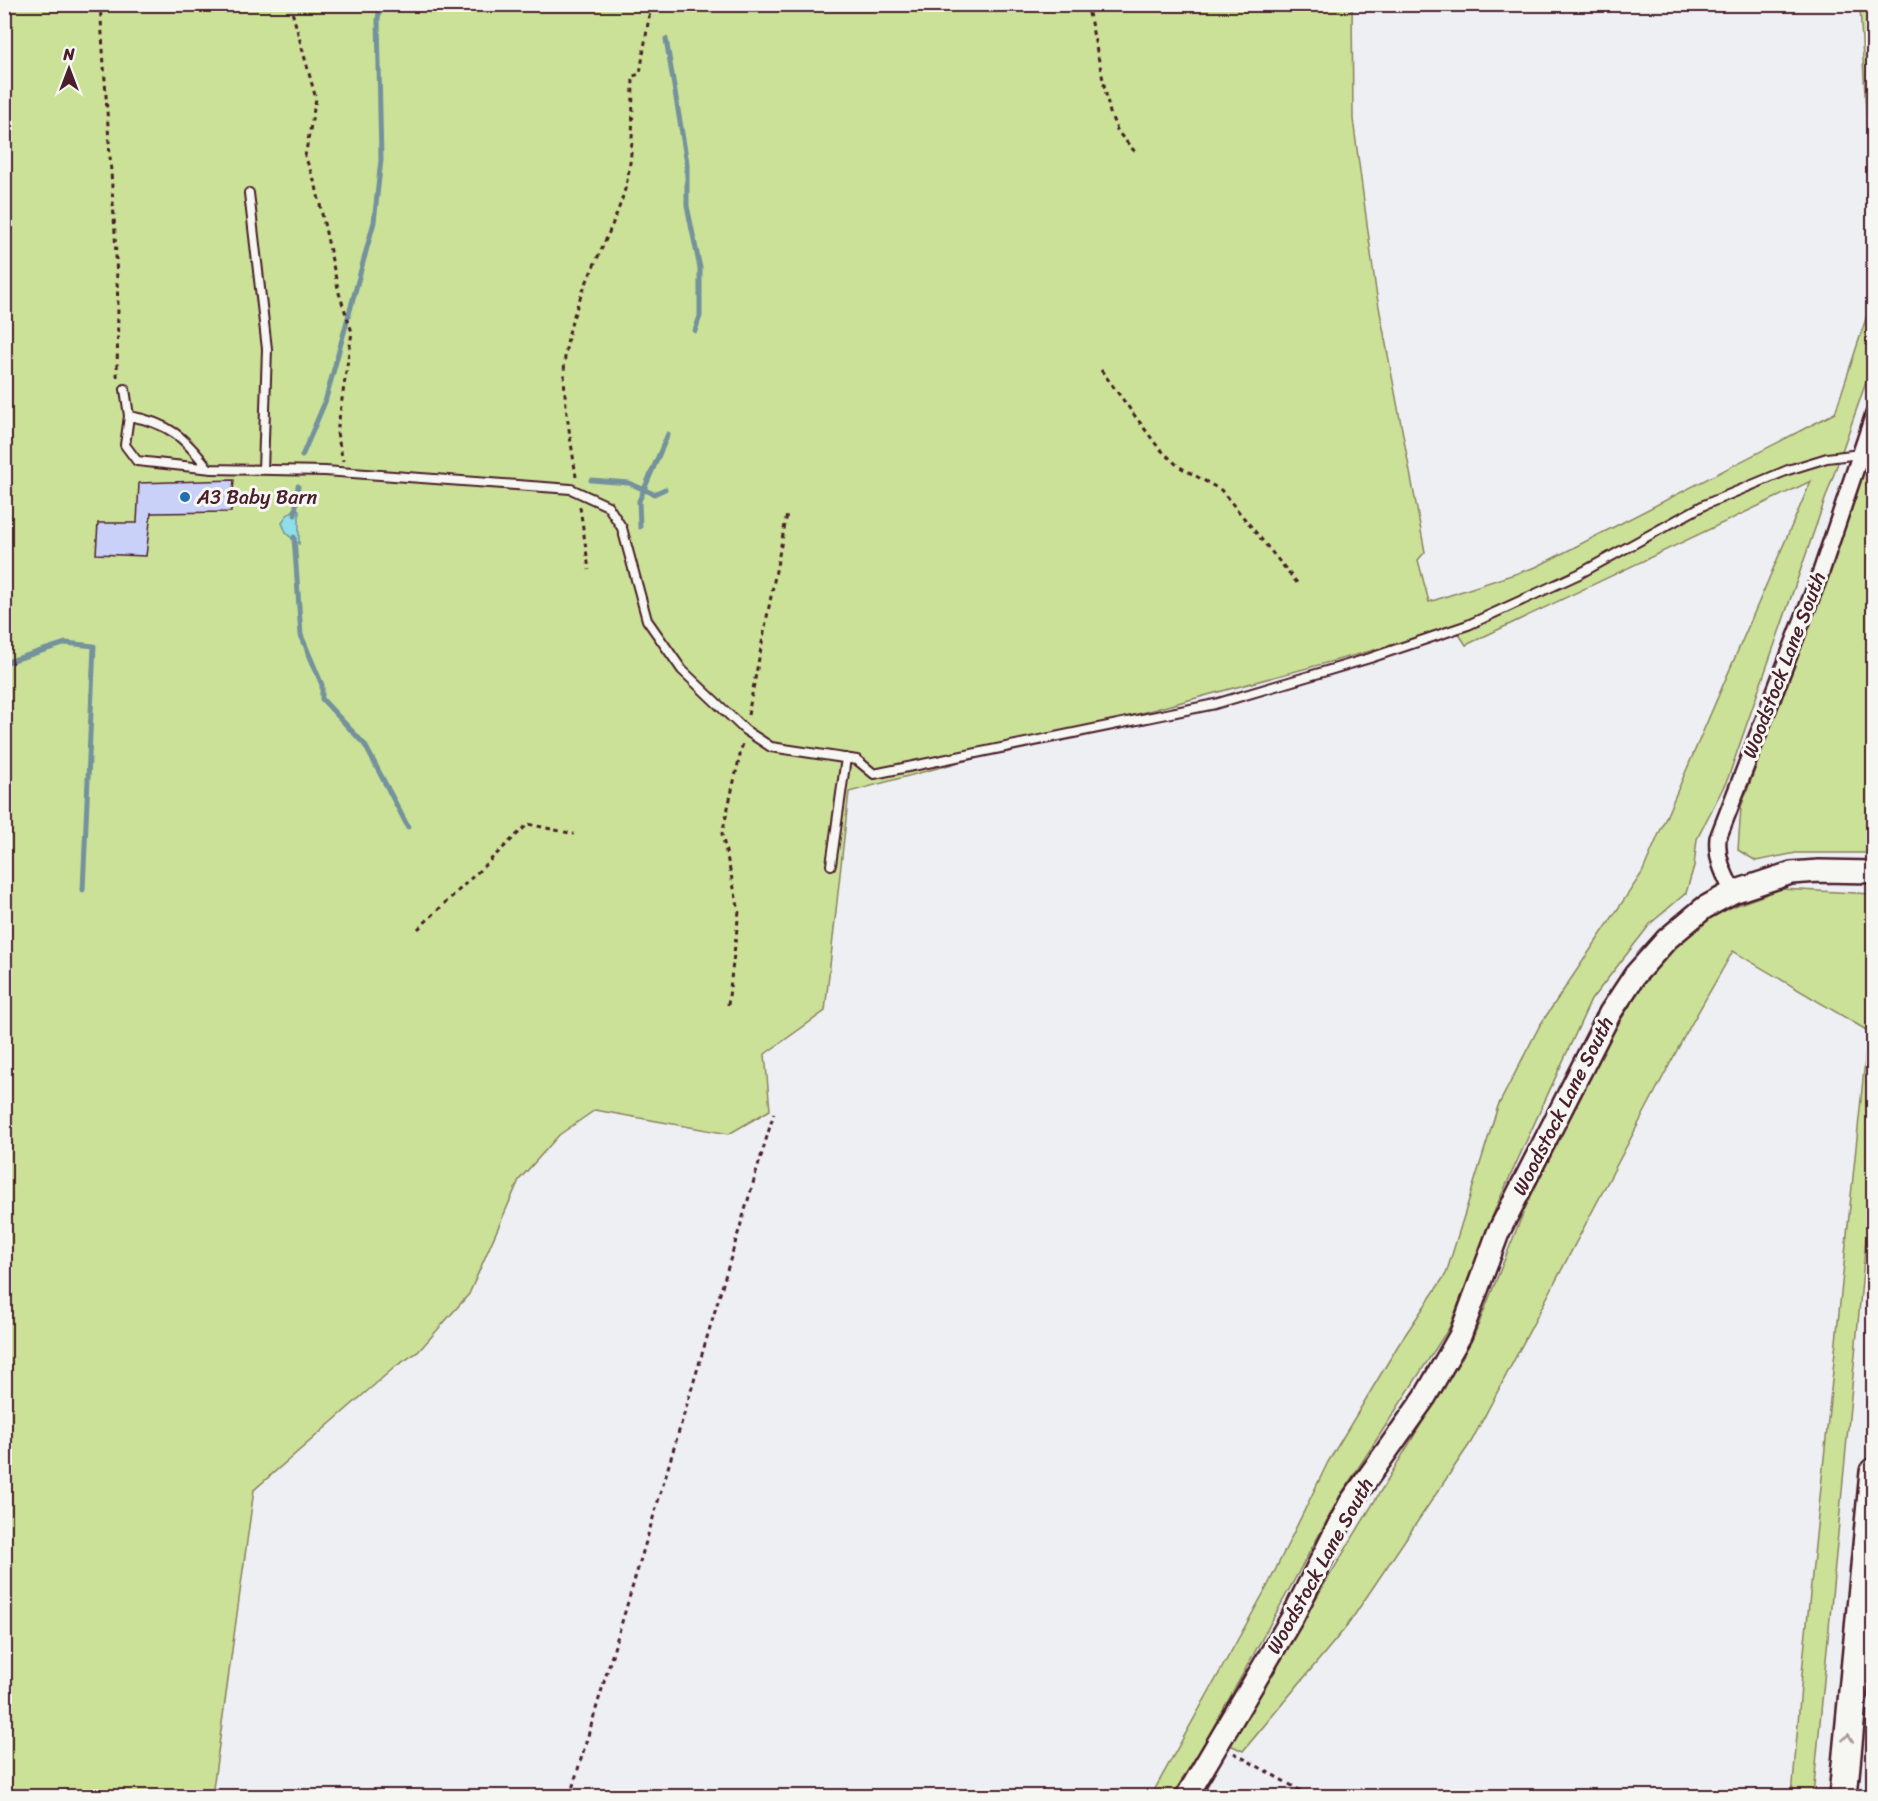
<svg xmlns="http://www.w3.org/2000/svg" width="1878" height="1801" font-family="Sriracha,sans-serif">
<rect width="100%" height="100%" fill="#edeff3"/>
<filter id="ink" filterUnits="userSpaceOnUse"><feTurbulence type="fractalNoise" baseFrequency=".0167" numOctaves="2"/><feDisplacementMap in="SourceGraphic" scale="12" xChannelSelector="R" yChannelSelector="G"/><feConvolveMatrix kernelMatrix="1 2 1 2 8 2 1 2 1" color-interpolation-filters="sRGB"/></filter>
<g filter="url(#ink)">
<path fill="#cbe197" stroke="#8a8061" stroke-width="1.5" d="M5,5h1347l1,114 23,172 49,261 -7,8 11,42 107,-35 299,-154 38,-116v65l-145,416 -31,61 -3,27 -8,27 -35,30 -60,77 -94,205 -48,123 -107,165 -135,246 -35,57h-21l117,-211 60,-123 71,-118 47,-70 52,-168 42,-81 102,-152 169,-392 -345,164 -11,-17 -606,164 -24,219 -60,43 5,56 -41,24 -134,-24 -36,25 -40,45 -50,114 -51,58 -22,14 -142,124 -42,306h-207z
M1860,5h13v229l-13,-227z
M1873,440v413h-77l-40,8 -18,-11 3,-43 102,-275z
M1781,889l92,5v271l-60,631h-21l11,-134 65,-631 -135,-80 -49,86 -213,405 -124,184 -104,125 -15,-7 245,-406 51,-127 49,-103 41,-77 39,-63 34,-36 31,-20z"/>
<path fill="#8edfe7" stroke="#73929c" stroke-width="1.5" d="M295,509l4,1v34l-12,-10 -5,-11 4,-7z"/>
<g fill="none" stroke-linecap="round" stroke-linejoin="round">
<path stroke="#73929c" stroke-width="5" d="M666,39l21,124v43l13,62v48l-5,15
M302,456l23,-54 49,-180 7,-62 -3,-141 2,-15
M591,480l38,3 25,11 11,-5
M295,515l3,-29
M640,527l-1,-26 29,-67
M294,537l7,98 21,50v14l43,46 43,82
M4,663l62,-20 28,3 -11,244"/>
</g>
<path fill="#cad1f9" stroke="#4a1f2b" stroke-width="1.5" d="M234,480l-3,32 -80,1 -5,43 -50,-2 2,-31h39l2,-40z"/>
<g fill="none" stroke-linecap="round" stroke-linejoin="round">
<defs>
<path id="lane" d="M249,193l18,156 -4,121
M125,389l4,27 -4,29 12,16 75,8 113,2 246,18 37,17 14,22 25,92 35,50 63,60 26,17 86,13 17,14 341,-70 155,-46 98,-33 111,-51 125,-69 84,-35 39,-12 33,-4
M129,416c40,7 55,21 79,52
M831,865l15,-107"/>
<path id="street" d="M1733,892c-9,-18 -17,-33 -15,-54l102,-263 54,-161"/>
<path id="secondary" d="M1187,1796l105,-178 58,-115 75,-106 35,-61 38,-103 112,-220 25,-38 32,-36 37,-31 29,-16 58,-19 28,-2 55,1"/>
<path id="highway" d="M1843,1796l31,-324"/>
</defs>
<use href="#lane" stroke="#4a1f2b" stroke-width="12"/>
<use href="#street" stroke="#4a1f2b" stroke-width="20"/>
<use href="#secondary" stroke="#4a1f2b" stroke-width="26"/>
<use href="#highway" stroke="#4a1f2b" stroke-width="32"/>
<path stroke="#4a1f2b" stroke-width="3" stroke-dasharray="4.5 4.5" stroke-linecap="butt" d="M100,4l15,229 3,72 -1,75
M290,4l26,95 -11,57 11,30 23,107 13,39 -15,101 6,28
M1087,4l23,109 8,19 18,21
M1101,370l57,77 20,19 43,24 77,94
M576,477c-5,-39 -16,-89 -10,-128 8,-54 39,-99 56,-150 13,-38 10,-83 11,-123l7,-2 11,-70
M580,507l9,63
M748,715l39,-201
M418,929l110,-105 46,10
M728,1005l11,-94 -17,-77 21,-92
M1234,1753l76,43
M570,1796l204,-683"/>
<use href="#lane" stroke="#f6f6f2" stroke-width="8"/>
<use href="#street" stroke="#f6f6f2" stroke-width="15"/>
<use href="#secondary" stroke="#f6f6f2" stroke-width="21"/>
<use href="#highway" stroke="#f6f6f2" stroke-width="27"/>
</g>
<defs><path id="oneway-chevron" d="M-2-3.5L2.5 0L-2 3.5" fill="none" stroke-width="1.6" stroke-linecap="round" stroke-linejoin="round" transform="scale(1.5)"/></defs>
<use stroke="#a99598" href="#oneway-chevron" transform="translate(1848 1738) rotate(-84)"/>
</g>
<circle fill="#1f6fb2" stroke="#f6f6f2" stroke-width="2" cx="185" cy="497" r="6"/>
<g text-anchor="middle" dominant-baseline="central" stroke-width="6" stroke-linejoin="round" paint-order="stroke">
<g font-size="20" fill="#4a1f2b" stroke="#f6f6f2" text-anchor="start">
<text x="197" y="497">A3 Baby Barn</text>
</g>
<g font-size="20" fill="#4a1f2b" stroke="#f6f6f2">
<text transform="translate(1784 665) rotate(-69)">Woodstock Lane South</text>
<text transform="translate(1563 1106) rotate(-63)">Woodstock Lane South</text>
<text transform="translate(1320 1566) rotate(-61)">Woodstock Lane South</text>
</g>
</g>
<rect width="1878" height="1801" fill="none" stroke="#f6f6f2" stroke-width="24"/>
<rect x="12" y="12" width="1854" height="1777" fill="none" stroke="#4a1f2b" stroke-width="2" filter="url(#ink)"/>
<g transform="translate(69 69)" stroke="#f6f6f2" stroke-width="4.5" paint-order="stroke">
<path d="M0-4.5L10 22L0 15L-10 22Z" fill="#4a1f2b"/>
<text y="-9" font-size="16" font-weight="bold" text-anchor="middle" fill="#4a1f2b">N</text>
</g>
</svg>
